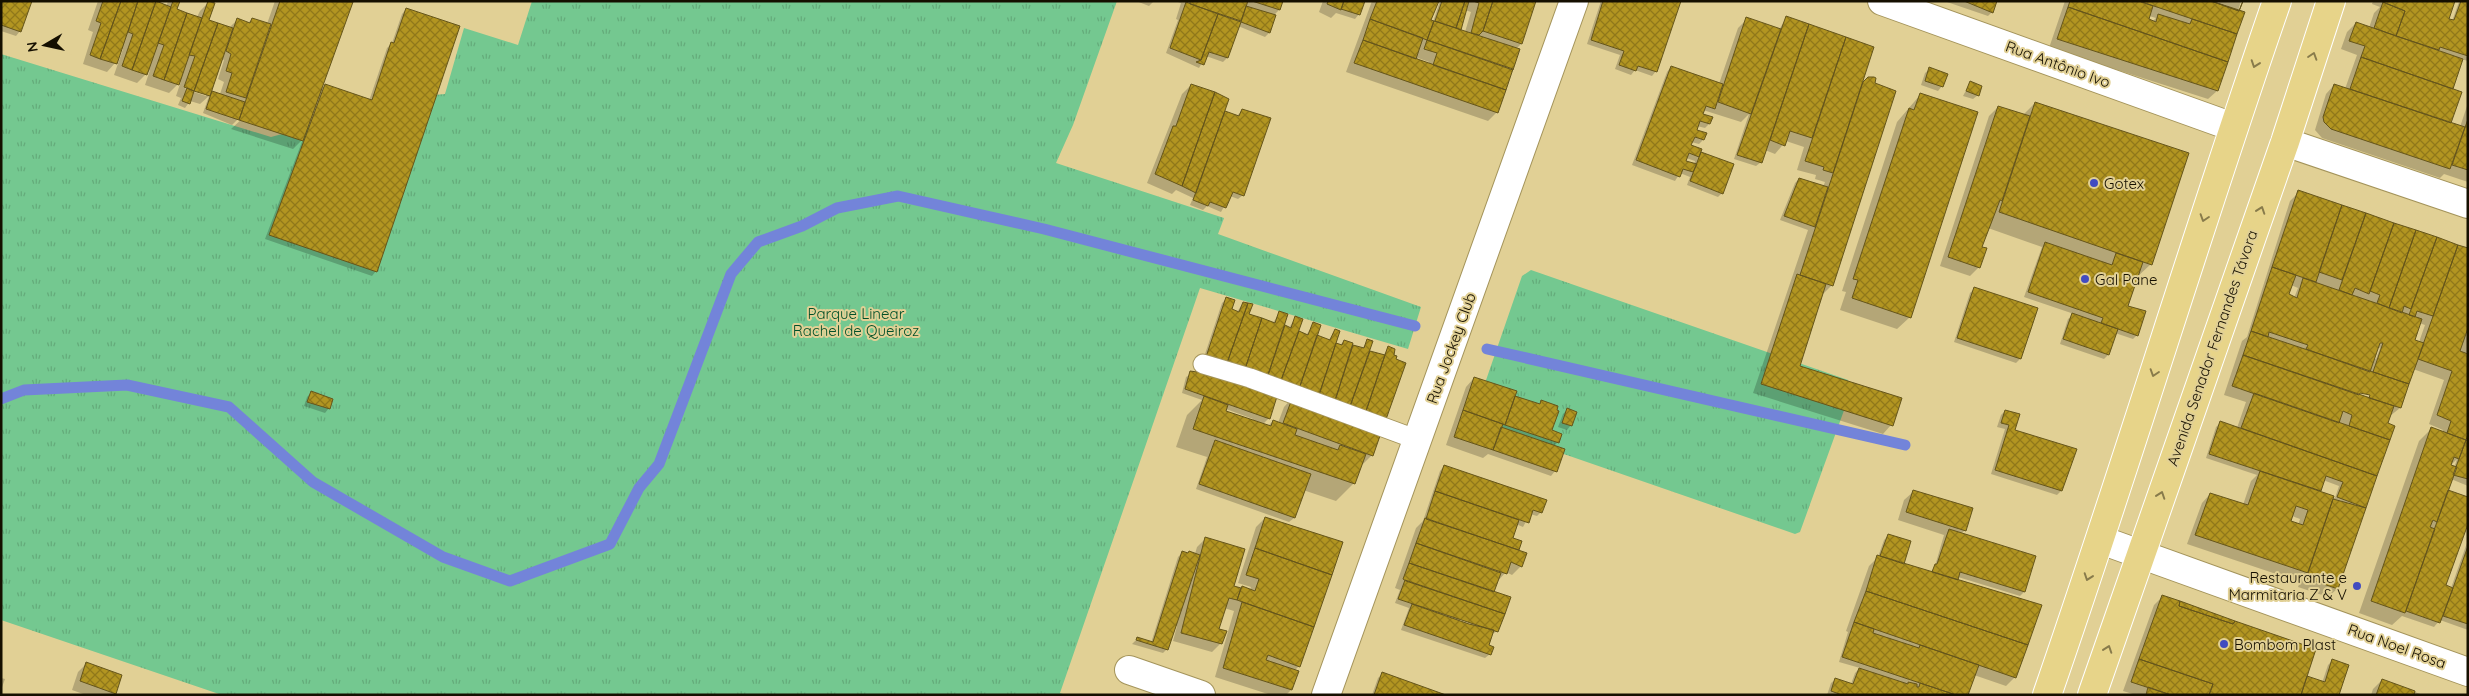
<svg xmlns="http://www.w3.org/2000/svg" width="2469" height="696" font-family="Quicksand,sans-serif">
<defs>
<pattern id="grass-tufts" width="24" height="20" patternUnits="userSpaceOnUse" patternTransform="scale(1.25)"><rect width="24" height="20" fill="#74c890"/><path d="M3 7l-1-3M5 7V3M7 7l1-3M15 17l-1-3M17 17v-4M19 17l1-3" fill="none" stroke="#64ab7a"/></pattern>
<pattern id="building-cross-hatch" width="8" height="8" patternUnits="userSpaceOnUse" patternTransform="scale(1.25)"><rect width="8" height="8" fill="#b29521"/><path d="M0 0l8 8M0 8l8-8" fill="none" stroke="#90781a"/></pattern>
</defs>
<rect width="100%" height="100%" fill="#e1d095"/>
<path fill="url(#grass-tufts)" d="M532,1h585l-44,124 -17,38 168,55 -6,16 203,73 -13,42 -208,-61 -140,405 6,2h-844l-221,-75v-566l270,83 150,-41 24,-2 19,-66 54,17z
M1531,270l317,110 3,11 -51,141 -5,2 -318,-110 -2,-12 47,-136z"/>
<path fill="#0003" fill-rule="evenodd" d="M1,1l19,30 -4,5 -15,-5z
M98,1h52l16,6 2,-6h11l-3,9 21,7 3,-6 8,-8v18l21,7 8,-8 11,3 4,-4 15,5 8,-23 76,2 -32,89 6,-7 44,16 18,-53 5,-5 10,-29 4,-5 -30,262 -4,5 -107,-37 38,-100 -10,10 -62,-20 13,-12 -2,-2 -10,10 -29,-12 6,-17 -9,8 -10,-3 -5,7 -7,-3 3,-7 -5,-2 5,-15 -12,12 -24,-8 5,-15 -13,13 -23,-8 9,-26 -2,-1 -6,15 -8,9 -24,-8 10,-32 -5,-2zM222,59l2,1 -6,19 6,3 -4,12 -7,-2 -4,4zM186,87l20,6v3l-21,-7z
M1136,1h18l-5,5z
M1175,1h107l-3,9 -6,6 -4,17 -4,4 -27,-11 -11,32 -4,4 -17,-6 -7,12 -33,-15 12,-33 -2,-1 5,-16z
M1323,1h41l-5,13 -4,5 -19,-6 -5,5 -12,-6z
M1372,1h64l-7,20 4,1 7,-21h95l-14,43 -5,5 -19,63 -9,9 -142,-49zM1465,10l6,2 -6,20 -5,-2zM1418,58l11,4 -1,3 -11,-4z
M1601,1h79l-24,70 -4,5 -17,-6 -4,5 -16,-6 5,-14 -33,-11z
M1944,1h52l-4,11 -4,4z
M2065,1h176l-3,10 5,2 -26,78 -9,8 -159,-51zM2149,16l7,2 -4,4 -4,-2z
M2373,1h81l-6,18 4,2 7,-19 9,-1v60l-7,-2 -10,31 -1,33 10,4 8,-24v79l-24,-8 -4,4 -118,-40 -7,-8 11,-36 8,-9 11,4 12,-34 -16,-6 6,-17 9,-9 13,5 5,-15 6,-6 -8,-3z
M1786,18l86,30 -12,37 9,-7 -37,207 -9,9 -24,73 92,58 -8,9 -130,-41 55,-163 -28,-10 15,-37 4,-4 24,8 2,-5 -10,-3 1,-4 -19,-5 7,-23 -18,-6 -11,13 -10,-4 -4,12 -5,4 -22,-7 15,-45 -8,8 -38,-12 -2,5 10,3 -2,6 -4,4 -8,-2 -1,4 7,10 -4,4 -8,-2 -2,4 10,7 34,11 -11,29 -4,4 -31,-12 3,-8 -10,-4 -5,8 -43,-16 35,-93 4,-5 48,17 19,-56 9,-9 32,11zM1686,158l9,3 -1,4 -10,-4z
M1930,69l12,17 -4,5 -17,-6 4,-12z
M1970,83l8,12 -5,4 -10,-3z
M1191,85l33,27 13,4 5,-6 1,85 -5,4 -8,-3 -9,16 -14,-6 -4,4 -13,-5 3,-7 -17,-8 -4,4 -25,-11 35,-89z
M1920,95l-10,222 -13,12 -57,-19 6,-18 -4,-1 55,-169z
M2035,103l116,161 -15,14 -9,28 10,29 -4,4 -18,-6 -7,22 -4,4 -44,-15 8,-25 6,-5 -50,-17 18,-50 -54,-19 -7,19 -2,20 -9,9 -30,-10 49,-150 9,-9 25,8z
M2299,192l169,57v182l-4,10 4,1v44l-17,-7 -4,12 -2,95 6,2 17,-48v90l-28,-10 -6,7 -32,-11 -10,9 -33,-12 60,-172 12,-12 11,4 1,-3 -14,-6 15,-44 -31,-11 -13,39 -10,8 -3,8 6,3 -56,162 -9,8 -30,-10 2,-5 -113,-38 15,-41 8,-9 33,11 8,-24 6,-6 -51,-17 10,-31 5,-5 16,6 9,-26 -22,-7 18,-54 5,-4 43,-136zM2291,285l7,3 -4,10 -7,-3zM2419,323l6,2 -6,17 -6,-1zM2377,347l3,1 -4,11 -3,-1zM2359,391l12,3 -1,6 -13,-5zM2457,459l-3,9 -4,-2zM2323,480l16,6 -4,12 -17,-6zM2292,516l8,3 -2,6 -8,-3z
M1974,289l46,70 -4,4 -62,-21 16,-49z
M1226,299l4,11 7,2 6,-9 5,11 25,9 6,-10 4,13 6,2 6,-10 2,14 9,3 8,-11 1,12 13,5 7,-10v13l5,1 4,-4 18,8 5,-8 1,10 15,5 5,-8 -16,107 -9,9 -2,-1 -7,20 -18,18 -33,-11 -9,28 -5,4 -93,-33 11,-32 -31,-10 11,-32 15,-15 -20,-7 4,-16 14,-8 22,-66zM1278,390l16,6 -10,11 -6,16 -5,-2 -5,5 -5,-2 6,-6zM1226,409l27,10 -1,2 -27,-9z
M1474,378l39,19 25,8 4,-4 9,30 7,11 -4,4 1,25 -4,5 -63,-22 -5,4 -37,-13 20,-58z
M311,393l18,15 -4,5 -21,-7 3,-9z
M1567,410l4,15 -4,5 -9,-3 5,-13z
M2005,411l9,20 47,60 -4,4 -66,-21 14,-45 -8,-2 4,-12z
M1444,466l97,46 -4,4 -7,-2 -7,13 -7,-3 -5,15 7,10 3,17 -9,9 -6,-3 -10,11 -3,10 4,38 -6,4 -3,11 2,8 -5,4 -84,-28 8,-22 -14,-5 5,-13 -5,-2 21,-60 7,-7 17,-50zM1460,618l15,8 -16,-5z
M1913,492l52,38 -4,4 63,58 -4,4 -62,-19 -2,4 59,96 -9,9 -32,-11 -7,20h-140l4,-12 5,-4 15,5 4,-11 5,-5 -21,-6 9,-30 -2,-1 23,-65 9,-9 6,-17 4,-4 14,28 28,9 5,-7 9,-31 -46,-15 6,-20z
M1265,518l77,25 -43,123 -5,5 -3,19 -5,5h-15l-56,-18 19,-66 -10,-3 -7,22 4,13 -9,9 -39,-11 4,-15 -2,-1 -8,24 -4,4 -31,-9 5,-5 14,4 27,-86 4,-4 13,1 2,-7 9,-9 26,49 18,3 1,-3 -13,-4 18,-56z
M2163,596l143,81 16,6 6,-18 4,-4 5,34h-201l-13,-4 31,-86z
M87,663l27,30 -1,2h-27l-14,-5 6,-18z
M1382,674l60,21h-70l6,-17z
M1,678l4,1 -4,11z
M2382,680l41,15h-52l2,-6z"/>
<g fill="none" stroke-linecap="round" stroke-linejoin="round">
<path stroke="#7384d9" stroke-width="11" d="M1487,349l418,96
M1,399l23,-9 103,-5 102,22 84,75 130,75 67,24 100,-37 29,-56 20,-24 72,-190 27,-32 44,-16 35,-18 61,-12 146,33 371,97"/>
</g>
<path fill="url(#building-cross-hatch)" stroke="#65551b" fill-rule="evenodd" d="M1,1h31l-11,31 -20,-7z
M103,1h18l-21,58 -10,-4 11,-32 -5,-2z
M121,1h17l-21,63 -17,-5z
M138,1h18l-24,69 -10,-4 11,-32 -5,-2z
M156,1l15,6 -24,68 -15,-5z
M173,1h7l-3,8 10,4 -23,67 -11,-4 11,-31 -6,-2z
M208,1l7,2 -6,17 9,3 -24,68 -10,-4 11,-31 -6,-1z
M280,1l73,1 -50,139 -64,-21z
M1190,1h58l-7,20 -51,-17z
M1252,1h31l-3,9z
M1328,1h16l-3,9 -14,-6z
M1344,1h21l-5,14 -19,-6z
M1377,1h62l-8,19 3,1 -7,19 -57,-21z
M1442,1h23l-9,27 -21,-7z
M1465,1h4l-8,29 -5,-2z
M1473,1h20l-10,30 -4,4 -8,-2 8,-30z
M1493,1h43l-14,43 -39,-13z
M1603,1h78l-24,71 -19,-6 -2,5 -17,-6 5,-14 -33,-11z
M1964,1h33l-4,12z
M2070,1h69l14,5 -4,13 7,3 2,-8 32,10 2,-5 45,15 -9,28 -160,-55z
M2139,1h72l34,11 -8,22z
M2211,1h32l-4,10z
M2211,1h32l-4,10z
M2380,1h75l-6,18 5,1 7,-19h7v55l-28,-9 -1,3 -43,-14 9,-25z
M1186,2l32,12 -17,46 -31,-12z
M2383,2l22,9 -9,25 -22,-8z
M1246,6l30,9 -6,18 -29,-11z
M2068,7l160,55 -10,29 -161,-52z
M406,8l54,18 -83,246 -108,-37 56,-151 47,16 19,-58 3,1z
M187,13l15,5 -23,67 -15,-5z
M1218,14l23,8 -13,36 -19,-6 -5,13 -8,-3 5,-2z
M1786,16l23,8 -47,139 -25,-8z
M1746,17l35,12 -30,85 -33,-12z
M237,18l13,5 2,-5 19,6 -25,74 -20,-6 6,-19 -6,-2 5,-17 -5,-3z
M1370,19l53,19 -7,21 -53,-19z
M1434,21l86,28 -7,21 -86,-30z
M2356,22l107,37 -10,30 -92,-32 4,-11 -16,-5z
M218,23l15,5 -23,68 -16,-5z
M1809,24l37,13 -34,101 -22,-7 -5,15 -15,-6z
M1846,37l28,10 -41,126 -10,-3 1,-3 -19,-6z
M1363,40l143,50 -8,23 -144,-50z
M1427,40l86,29 -7,21 -73,-25 4,-12 -13,-4z
M2361,57l101,35 -11,31 -101,-34z
M1671,66l52,18 -8,25 -9,-3 -3,8 10,3 -3,7 -10,-3 -3,9 10,3 -3,7 -9,-3 -4,8 11,4 -3,8 -10,-4 -3,8 11,3 -4,8 -10,-3 -3,8 -44,-17z
M1929,67l19,7 -5,13 -18,-6z
M1868,77h6l2,1 -1,5 21,8 -63,195 -33,-11 63,-193z
M1970,81l12,5 -3,10 -13,-5z
M1191,84l24,8 -33,94 -27,-12 18,-48h3z
M2334,84l131,43 -15,42 -119,-40 -7,-7 -1,-5z
M187,88l7,3 -4,13 -8,-3z
M212,91l33,11 -6,18 -33,-11z
M1215,92l14,7 -33,94 -14,-7z
M1920,93l58,19 -67,206 -59,-20 6,-18 -5,-1 56,-171 5,2z
M2035,102l154,51 -37,112 -153,-53z
M1998,106l32,10 -28,85 -2,-1 -18,47 5,1 -7,20 -32,-11z
M1242,109l29,9 -27,78 -11,-4 -7,16 -16,-6 -2,4 -15,-6 32,-89 14,5z
M2468,119v51l-16,-5z
M1701,152l33,12 -11,30 -33,-13z
M1799,178l29,9 -13,40 -31,-11z
M2298,190l44,15 -26,77 -44,-15z
M2342,205l24,8 -24,67 -23,-8z
M2366,213l28,10 -25,71 -14,-6 -3,7 -13,-5z
M2394,223l22,7 -27,78 -12,-5 3,-8 -10,-4z
M2416,230l21,7 -26,72 -7,-3 -2,7 -13,-5z
M2437,237l21,8 -25,71 -16,-5 -2,6 -6,-2z
M2045,242l67,23 4,-12 27,9 -15,44 18,5 -8,25 -37,-13 2,-5 -75,-26z
M2458,245l10,3v80l-8,23 8,3v80l-2,6 -19,-7 4,-12 -14,-6 15,-44 -34,-12z
M2272,267l24,8 -7,19 8,4 6,-20 119,41 -7,21 9,3 -15,41 -36,-12 10,-29h-3l-10,29 -64,-23 2,-4 -39,-13 -1,5 -17,-6z
M1797,274l29,10 -26,82 102,32 -9,28 -132,-42z
M1974,287l64,21 -17,51 -64,-21z
M1226,297l9,3 -3,9 7,3 4,-10 5,1 -22,63 -21,-6z
M1248,303l5,1 -4,10 13,4 -18,54 -18,-6z
M1279,311l9,3 -22,67 -22,-9 18,-54 13,5z
M2072,313l46,16 -9,26 -46,-16z
M1295,316l8,3 -24,67 -13,-5 19,-56 6,3z
M1313,322l8,3 -23,67 -19,-6 20,-55 9,4z
M1335,329l5,2 -23,70 -19,-9 19,-57 13,5z
M2251,331l158,53 -8,24 -32,-10 1,-3 -10,-2 -1,2 -116,-40z
M1367,339l6,2 -25,71 -15,-5 20,-62 11,3z
M1344,340l9,3 -20,64 -16,-6 19,-58 6,2z
M1388,346l7,3 -1,6 3,1 -1,3 10,4 -22,62 -20,-8z
M1370,351l15,4 -21,62 -16,-5z
M2243,355l151,51 -6,17 7,3 -5,14 -41,-14 3,-11 -9,-4 -4,12 -107,-37z
M1198,370l81,20 -9,29 -85,-30 5,-18 7,1z
M1474,377l43,14 -12,34 -42,-15z
M311,391l22,8 -3,10 -23,-7z
M2254,393l136,47 -13,36 -136,-48z
M1204,396l24,9 -2,6 45,15 2,-6 24,9 -2,6 43,15 2,-5 26,9 -11,30 -162,-55z
M1293,396l89,34 -9,26 -90,-33z
M1515,396l25,8 1,-4 17,6 -1,4 2,1 -7,19 10,4 -3,9 -54,-18z
M1567,408l10,4 -5,14 -10,-3z
M1463,410l40,14 -10,26 -39,-13z
M2005,410l15,4 -5,16 62,19 -15,42 -67,-21 14,-45 -8,-2z
M2220,421l157,55 -11,32 -29,-11 6,-15 -17,-6 -5,15 -112,-37z
M1501,427l64,22 -8,23 -64,-22z
M2431,427l35,13 -7,19 -5,-2 -3,8 6,2 -20,55 -4,-2 -3,7 5,2 -30,84 -34,-12z
M1215,440l96,34 -16,44 -96,-34z
M2466,440l2,1v38l-15,-4z
M1444,465l103,35 -5,13 -9,-3 -4,13 -94,-32z
M2260,471l74,25 -26,77 -113,-38 15,-42 38,12zM2296,506l12,4 -5,15 -12,-4z
M1913,490l60,18 -7,23 -60,-19z
M2448,490l20,7v27l-22,61 7,3 -13,35 -34,-12z
M1435,491l84,29 -6,18 9,3 -3,9 -93,-31z
M2333,499l33,9 -28,81 -32,-11z
M1265,517l78,25 -11,33 -77,-27z
M1425,518l102,35 -5,14 -11,-5 -4,12 -91,-31z
M1949,529l87,27 -11,36 -65,-20 -2,8 -26,-8 3,-8h2z
M1888,534l23,7 -7,23 -24,-8z
M1205,537l40,12 -11,37 7,2 -4,12 -8,-2 -10,31 8,2 -5,13 -41,-11z
M1416,543l85,30 -7,19 -85,-29z
M2468,546v78l-25,-8z
M1255,548l77,27 -18,52 -77,-27 5,-14 13,5 4,-12 -13,-4z
M1182,551l6,2 1,-2 11,4 -32,95 -32,-10 1,-3 16,5z
M1877,555l165,50 -14,40 -162,-54z
M1409,563l102,34 -6,17 -99,-33 -3,-2z
M1405,580l100,34 -7,18 -100,-33z
M1866,591l162,54 -12,33 -162,-56z
M2162,595l18,6 -1,5 54,18 2,-3 81,28 -15,46h-92l4,-11 -74,-25z
M2180,601l55,20 -2,3 -54,-18z
M1242,602l72,25 -14,40 -32,-12 -2,5 33,11 -7,19 -69,-22z
M1412,604l57,20 25,6 -5,15 5,2 -3,8 -87,-30z
M1854,622l20,7 -1,4 46,15 1,-3 59,20 -11,30h-12l-114,-38z
M2139,659l74,25 -4,11h-38l-40,-13z
M2332,659l17,6 -10,30h-38l6,-19 18,6z
M86,662l36,13 -6,19 -36,-13z
M1859,668l49,16v-2l9,2v3h2l1,-4 36,12h-114l-11,-4 4,-13 18,6z
M1382,672l64,23h-72z
M2382,679l33,12 -1,4h-38z
M2148,687l23,8h-25z"/>
<g fill="none" stroke-linecap="round" stroke-linejoin="round">
<defs>
<path id="service" d="M1203,364l47,14 168,62"/>
<path id="minor" d="M1882,1l351,126
M2285,142l183,62
M2101,540l367,132
M1129,670l72,25
M1326,695l248,-694"/>
<path id="primary" d="M2047,695c80,-230 150,-464 230,-694
M2092,695l193,-553 46,-141"/>
</defs>
<use href="#service" stroke="#a4945b" stroke-width="21"/>
<use href="#minor" stroke="#a4945b" stroke-width="30"/>
<use href="#primary" stroke="#fff" stroke-width="30"/>
<use href="#service" stroke="#fff" stroke-width="19"/>
<use href="#minor" stroke="#fff" stroke-width="28"/>
<use href="#primary" stroke="#e7d489" stroke-width="28"/>
</g>
<defs><path id="oneway-chevron" d="M-2-3.5L2.5 0L-2 3.5" fill="none" stroke-width="1.6" stroke-linecap="round" stroke-linejoin="round" transform="scale(1.25)"/></defs>
<g stroke="#887b4b">
<use href="#oneway-chevron" transform="translate(2313 56) rotate(-72)"/>
<use href="#oneway-chevron" transform="translate(2255 64) rotate(109)"/>
<use href="#oneway-chevron" transform="translate(2261 210) rotate(-71)"/>
<use href="#oneway-chevron" transform="translate(2204 218) rotate(108)"/>
<use href="#oneway-chevron" transform="translate(2154 373) rotate(108)"/>
<use href="#oneway-chevron" transform="translate(2161 495) rotate(-71)"/>
<use href="#oneway-chevron" transform="translate(2088 577) rotate(109)"/>
<use href="#oneway-chevron" transform="translate(2108 649) rotate(-71)"/>
</g>
<g fill="#414bc0" stroke="#e1d095" stroke-width="2">
<circle cx="2094" cy="183" r="5"/>
<circle cx="2085" cy="279" r="5"/>
<circle cx="2357" cy="586" r="5"/>
<circle cx="2224" cy="644" r="5"/>
</g>
<g text-anchor="middle" dominant-baseline="central" stroke-width="4" stroke-linejoin="round" paint-order="stroke">
<g font-size="15" fill="#150f00" stroke="#e1d095">
<text transform="translate(2058 64) rotate(20)">Rua Antônio Ivo</text>
<text transform="translate(1451 348) rotate(-70)">Rua Jockey Club</text>
<text transform="translate(2212 348) rotate(-71)">Avenida Senador Fernandes Távora</text>
<text transform="translate(2397 646) rotate(20)">Rua Noel Rosa</text>
</g>
<g font-size="15" fill="#150f00" stroke="#e1d095" text-anchor="start">
<text x="2104" y="183">Gotex</text>
<text x="2095" y="279">Gal Pane</text>
<text x="2347" y="577" text-anchor="end">Restaurante e<tspan x="2347" dy="17">Marmitaria Z &amp; V</tspan></text>
<text x="2234" y="644">Bombom Plast</text>
</g>
<g font-size="15" fill="#015029" stroke="#e1d095">
<text x="856" y="313">Parque Linear<tspan x="856" dy="17">Rachel de Queiroz</tspan></text>
</g>
</g>
<rect width="2469" height="696" fill="none" stroke="#150f00" stroke-width="5"/>
<g transform="translate(45 45) rotate(261)" stroke="#e1d095" stroke-width="4" paint-order="stroke">
<path d="M0-4L9 19L0 12L-9 19Z" fill="#150f00"/>
<text y="-8" font-size="14" font-weight="bold" text-anchor="middle" fill="#150f00">N</text>
</g>
</svg>
